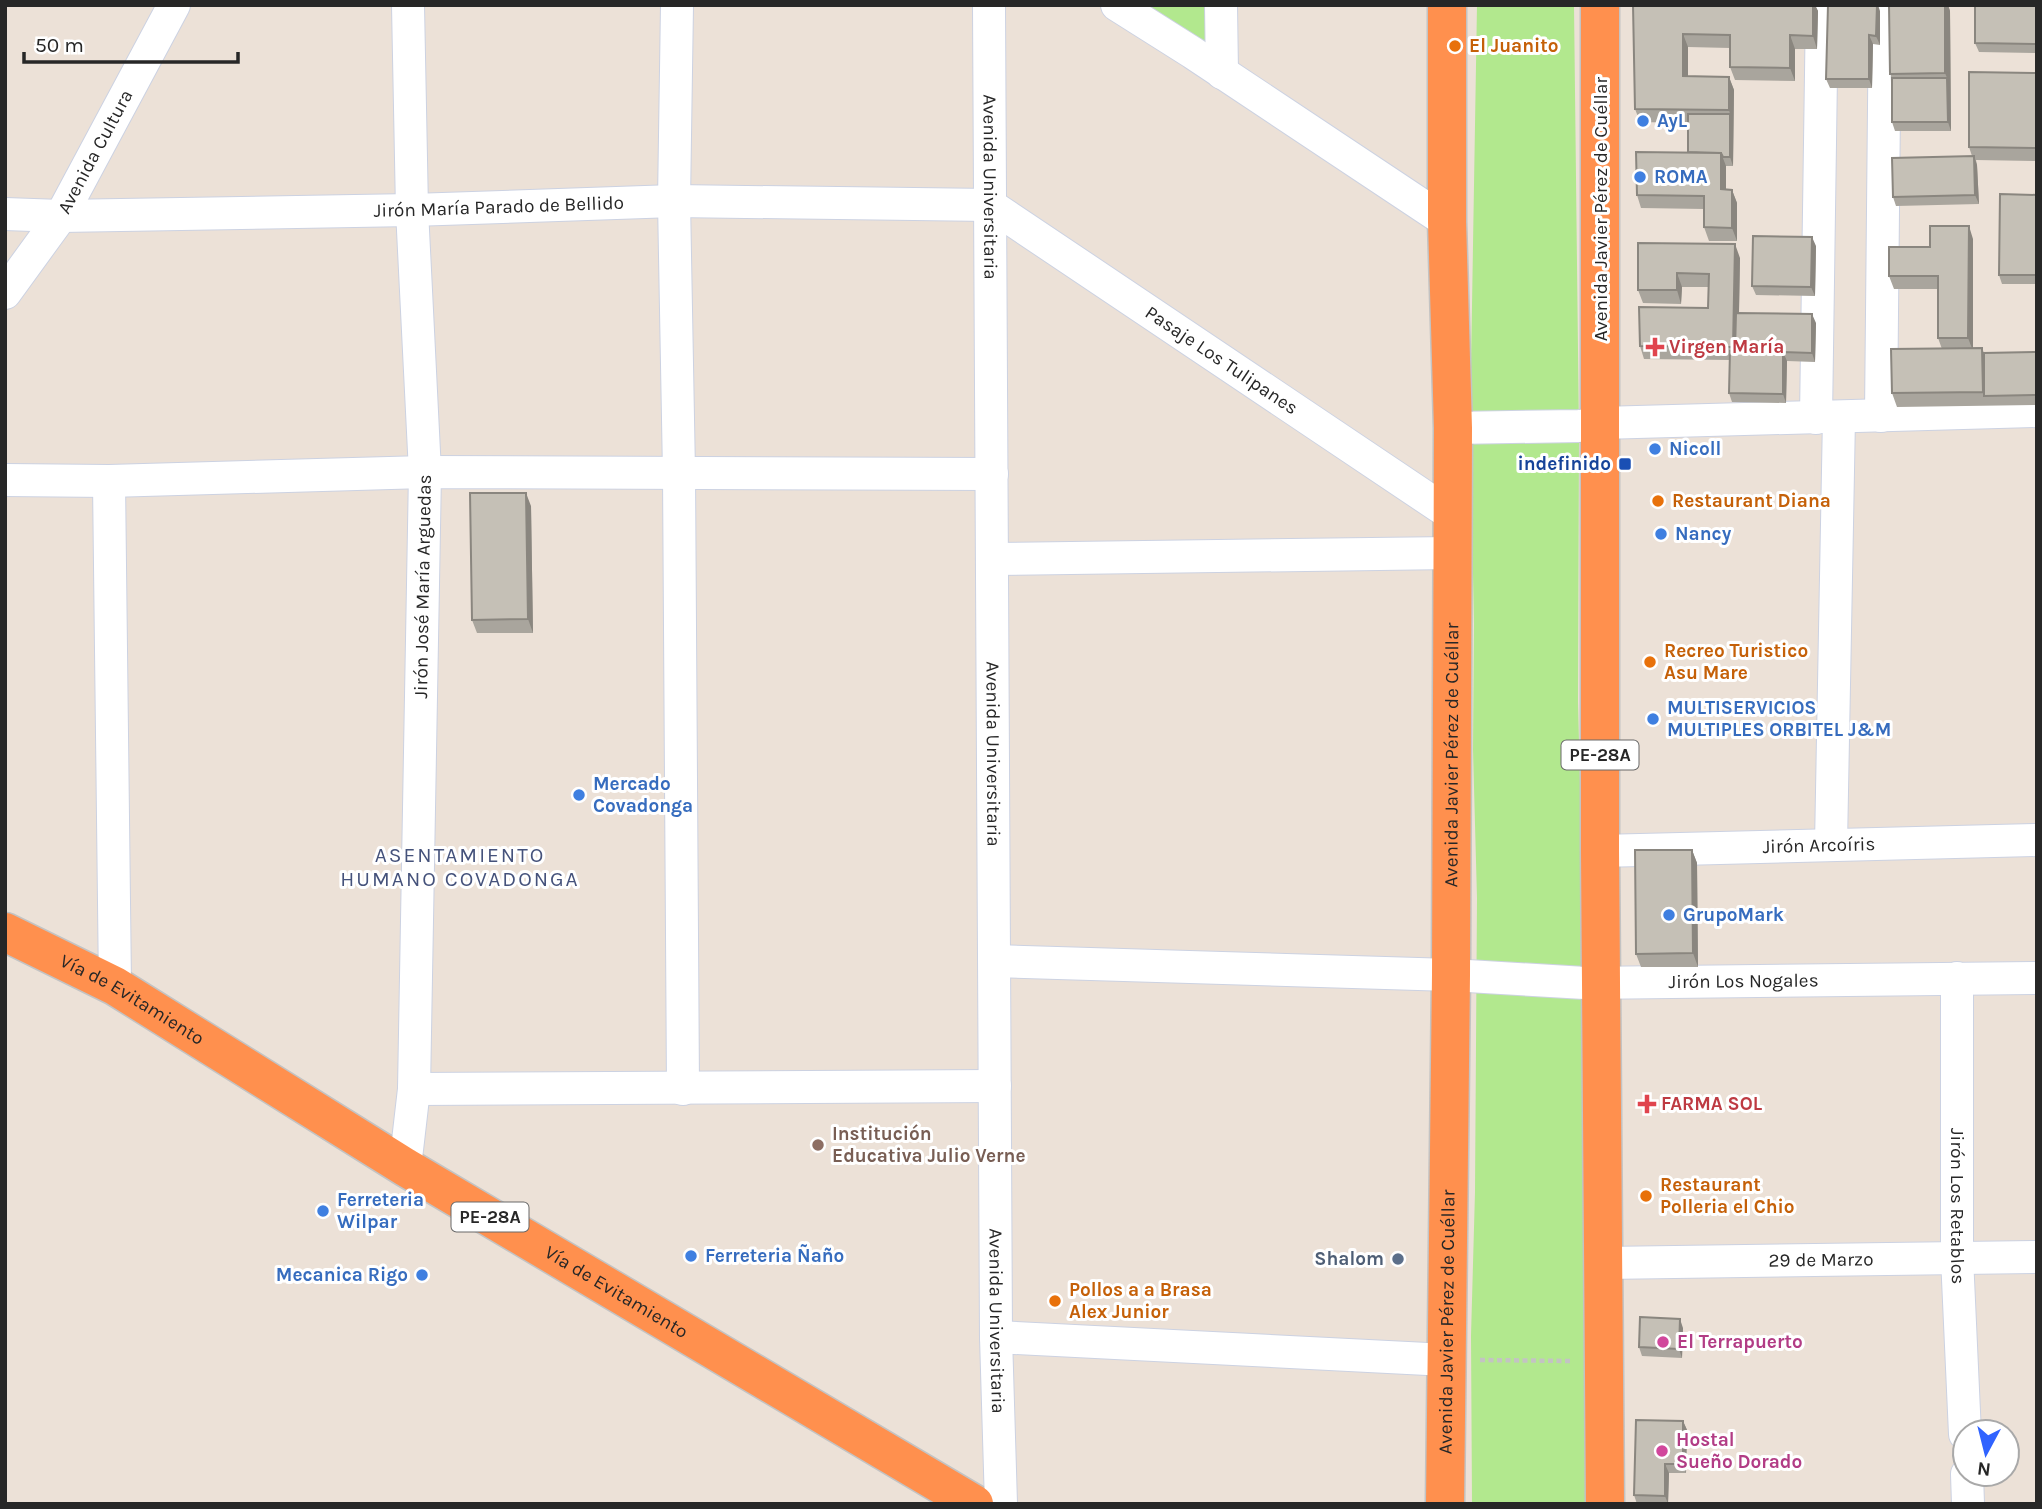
<svg xmlns="http://www.w3.org/2000/svg" width="2042" height="1509" font-family="Karla,sans-serif">
<rect width="100%" height="100%" fill="#ece1d7"/>
<path fill="#b2e88e" d="M1140,5h66v43z
M1477,5h97l5,431 -1,266 7,281 1,521h-114l-1,-168 4,-144 2,-294 -4,-148 1,-126 -4,-198z"/>
<g fill="none" stroke-linecap="round" stroke-linejoin="round">
<defs>
<g id="minor">
<path d="M677,5l-3,196 5,272 4,616"/>
<path id="s1" d="M989,5l7,1332 5,167"/>
<path d="M1117,5l76,48 254,169"/>
<path d="M1221,5l1,68"/>
<path id="s2" d="M5,214l56,2 351,-6 262,-9 316,4 462,310"/>
<path id="s3" d="M5,293l56,-77 113,-211"/>
<path d="M1881,416l4,-411"/>
<path d="M1816,418l6,-413"/>
<path d="M1453,428l126,-2 22,-3 436,-12"/>
<path d="M5,480l104,1 316,-9 567,2"/>
<path d="M109,481l6,505"/>
<path d="M992,559l460,-6"/>
<path d="M1831,845l8,-428"/>
<path id="s4" d="M1600,851l437,-11"/>
<path id="s5" d="M995,961l456,14 134,8 452,-5"/>
<path id="s6" d="M1957,978v279l8,177"/>
<path d="M414,1089l581,-3"/>
<path id="s7" d="M405,1167l9,-78 11,-617 -13,-262 -4,-205"/>
<path id="s8" d="M1604,1263l433,-6"/>
<path d="M996,1337l451,23"/>
<path d="M1967,1474l1,30"/>
</g>
<g id="highway">
<path d="M1600,5v846l5,653"/>
<path id="s9" d="M5,932l110,54 290,181 569,337"/>
<path id="s10" d="M1445,1504l6,-529 2,-547 -6,-206v-217"/>
</g>
</defs>
<use href="#minor" stroke="#ccd2e2" stroke-width="34"/>
<use href="#highway" stroke="#c3c3c3" stroke-width="41"/>
<path stroke="#c3c3c3" stroke-width="4.5" stroke-dasharray="5 3.5" stroke-linecap="butt" d="M1480,1360l93,1"/>
<use href="#minor" stroke="#fff" stroke-width="32"/>
<use href="#highway" stroke="#ff904e" stroke-width="38"/>
</g>
<path fill="#a9a59d" d="M1633,5h182l3,6 -1,38h-22v32l-60,-1 -5,-13v-19l-42,-1v29l41,1 5,13 -1,76h-7v23l6,1 5,13v38h-28l-5,-14v-18l-63,-1 -4,-13 51,-43v-29l-48,-1 -5,-13z
M1889,5h59l2,6 1,120h-56l-3,-9z
M2037,5v48l-58,-1 -4,-9z
M1880,11v34l-7,-1 -1,44h-42l-4,-9z
M2037,73v88l-61,-1 1,5 2,39 -83,2 -3,-9 79,-41 -3,-9z
M2037,195v89h-35l-3,-9z
M1973,239v109l11,5 53,-1v53l-140,2 -5,-14 50,-44 -4,-11v-49h-44l-5,-13 41,-29z
M1638,243l102,15 -1,55 77,10 -1,39 -28,-1 -1,42 -54,-1 -3,-9 1,-33 -86,-1 -4,-13 68,-38 1,-21h-27l-1,17 -38,-1 -5,-13z
M1816,246l-1,50 -59,-1 -4,-9z
M531,506l2,127h-56l-5,-13z
M1692,850l5,13 1,104h-57l-5,-13z
M1683,1328l-1,30 -40,-2 -3,-9z
M1683,1421l4,9 -1,43h-17l-1,31h-31l-3,-9z"/>
<path fill="#8a867f" d="M1813,5h2l3,6 -1,38 -4,-13z
M1877,5h1l2,6v34l-4,-9z
M1945,5h3l2,6 1,120 -3,-9 -1,-44 -2,-5z
M1683,34l5,13v43l-5,-14z
M1790,35l5,14v32l-5,-13z
M1869,35l4,9 -1,44 -3,-9z
M1729,77l5,13 -1,76 -3,-9v-43l-1,-4z
M1721,153l5,13v37l-5,-14z
M1974,156l3,9 2,39 -4,-9z
M1732,190l5,13v38l-5,-13z
M1969,226l4,13v112l-5,-13z
M1812,237l4,9 -1,50 -4,-9z
M1735,244l5,14 -2,103 -5,-14z
M1677,273l5,14 -1,17 -4,-14z
M1812,314l4,9 -1,39 -3,-9z
M1982,348l5,14 -3,34 -1,-4z
M1783,352l4,9 -1,42 -3,-9z
M526,493l5,13 2,127 -5,-14z
M1692,850l5,13 1,104 -5,-14z
M1680,1319l3,9 -1,30 -3,-9z
M1683,1421l4,9 -1,43 -3,-9z
M1665,1464l4,9 -1,31 -3,-8z"/>
<path fill="#c5c0b6" stroke="#8a867f" stroke-width="2" d="M1633,5h180v31l-23,-1v33l-60,-1v-32l-47,-1v42l46,1v33l-94,-1z
M1828,5h49l-1,31 -7,-1v44h-43z
M1889,5h56v68l-55,1z
M1975,5h62v39l-62,-1z
M1969,72l68,1v75l-68,-1z
M1892,78h55l1,44h-56z
M1688,114h42v43h-7l-2,-4 -33,-1z
M1636,152l85,1v36l11,1v38l-28,-1v-31l-67,-1z
M1974,156l1,39 -82,2 -1,-39z
M2000,194l37,1v80h-38z
M1930,226h39l-1,112h-30v-62h-49v-29h41z
M1753,236l59,1 -1,50 -59,-1z
M1638,243l97,1 -2,103 -93,-1 -1,-39 69,1 1,-34 -32,-1v17h-39z
M1736,313l76,1v39l-29,-1v42l-54,-1 1,-42h5z
M1982,348l1,44 -91,1 -1,-44z
M2037,352v43l-53,1v-43z
M470,493h56l2,126 -56,1z
M1635,850h57l1,103 -57,1z
M1640,1317l40,2 -1,30 -40,-2z
M1636,1420l47,1v43h-18v32l-31,-1z"/>
<g fill="#e8710a" stroke="#fff" stroke-width="2.5">
<circle cx="1455" cy="46" r="7"/>
<circle cx="1658" cy="501" r="7"/>
<circle cx="1650" cy="662" r="7"/>
<circle cx="1646" cy="1196" r="7"/>
<circle cx="1055" cy="1301" r="7"/>
</g>
<g fill="#3f7fe0" stroke="#fff" stroke-width="2.5">
<circle cx="1643" cy="121" r="7"/>
<circle cx="1640" cy="177" r="7"/>
<circle cx="1655" cy="449" r="7"/>
<circle cx="1661" cy="534" r="7"/>
<circle cx="1653" cy="719" r="7"/>
<circle cx="579" cy="795" r="7"/>
<circle cx="1669" cy="915" r="7"/>
<circle cx="323" cy="1211" r="7"/>
<circle cx="691" cy="1256" r="7"/>
<circle cx="422" cy="1275" r="7"/>
</g>
<g fill="#e0444e" stroke="#fff" stroke-width="2.5">
<path d="M1651.5 336.5h7v7h7v7h-7v7h-7v-7h-7v-7h7z"/>
<path d="M1643.5 1093.5h7v7h7v7h-7v7h-7v-7h-7v-7h7z"/>
</g>
<rect fill="#1a4fb4" stroke="#fff" stroke-width="2.5" x="1618" y="457" width="14" height="14" rx="3.5"/>
<circle fill="#8d6e63" stroke="#fff" stroke-width="2.5" cx="818" cy="1145" r="7"/>
<circle fill="#5c6f8a" stroke="#fff" stroke-width="2.5" cx="1398" cy="1259" r="7"/>
<g fill="#d1479c" stroke="#fff" stroke-width="2.5">
<circle cx="1663" cy="1342" r="7"/>
<circle cx="1662" cy="1451" r="7"/>
</g>
<g text-anchor="middle" dominant-baseline="central" stroke-width="6" stroke-linejoin="round" paint-order="stroke">
<g fill="#fff" stroke="#686868" stroke-width="2">
<rect x="1561.5" y="740.5" width="77" height="29" rx="5"/>
<rect x="451.5" y="1202.5" width="77" height="29" rx="5"/>
</g>
<g font-size="18" font-weight="bold" fill="#272727">
<text x="1600" y="755">PE-28A</text>
<text x="490" y="1217">PE-28A</text>
</g>
<g font-size="19" font-weight="bold" fill="#c56008" stroke="#fff" text-anchor="start">
<text x="1469" y="46">El Juanito</text>
<text x="1672" y="501">Restaurant Diana</text>
<text x="1664" y="651">Recreo Turistico<tspan x="1664" dy="22">Asu Mare</tspan></text>
<text x="1660" y="1185">Restaurant<tspan x="1660" dy="22">Polleria el Chio</tspan></text>
<text x="1069" y="1290">Pollos a a Brasa<tspan x="1069" dy="22">Alex Junior</tspan></text>
</g>
<g font-size="19" font-weight="bold" fill="#366cbe" stroke="#fff" text-anchor="start">
<text x="1657" y="121">AyL</text>
<text x="1654" y="177">ROMA</text>
<text x="1669" y="449">Nicoll</text>
<text x="1675" y="534">Nancy</text>
<text x="1667" y="708">MULTISERVICIOS<tspan x="1667" dy="22">MULTIPLES ORBITEL J&amp;M</tspan></text>
<text x="593" y="784">Mercado<tspan x="593" dy="22">Covadonga</tspan></text>
<text x="1683" y="915">GrupoMark</text>
<text x="337" y="1200">Ferreteria<tspan x="337" dy="22">Wilpar</tspan></text>
<text x="705" y="1256">Ferreteria Ñaño</text>
<text x="408" y="1275" text-anchor="end">Mecanica Rigo</text>
</g>
<g font-size="19" fill="#272727" stroke="#fff">
<text stroke="none"><textPath href="#s3" startOffset="168">Avenida Cultura</textPath></text>
<text stroke="none"><textPath href="#s1" startOffset="182">Avenida Universitaria</textPath></text>
<text stroke="none"><textPath href="#s2" startOffset="494">Jirón María Parado de Bellido</textPath></text>
<text transform="translate(1601 209) rotate(-90)">Avenida Javier Pérez de Cuéllar</text>
<text stroke="none"><textPath href="#s2" startOffset="1264">Pasaje Los Tulipanes</textPath></text>
<text stroke="none"><textPath href="#s7" startOffset="581">Jirón José María Arguedas</textPath></text>
<text stroke="none"><textPath href="#s10" startOffset="749">Avenida Javier Pérez de Cuéllar</textPath></text>
<text stroke="none"><textPath href="#s1" startOffset="749">Avenida Universitaria</textPath></text>
<text stroke="none"><textPath href="#s4" startOffset="219">Jirón Arcoíris</textPath></text>
<text stroke="none"><textPath href="#s5" startOffset="749">Jirón Los Nogales</textPath></text>
<text stroke="none"><textPath href="#s9" startOffset="144">Vía de Evitamiento</textPath></text>
<text stroke="none"><textPath href="#s6" startOffset="228">Jirón Los Retablos</textPath></text>
<text stroke="none"><textPath href="#s8" startOffset="217">29 de Marzo</textPath></text>
<text stroke="none"><textPath href="#s9" startOffset="710">Vía de Evitamiento</textPath></text>
<text stroke="none"><textPath href="#s10" startOffset="182">Avenida Javier Pérez de Cuéllar</textPath></text>
<text stroke="none"><textPath href="#s1" startOffset="1316">Avenida Universitaria</textPath></text>
</g>
<g font-size="19" font-weight="bold" fill="#be3a42" stroke="#fff" text-anchor="start">
<text x="1669" y="347">Virgen María</text>
<text x="1661" y="1104">FARMA SOL</text>
</g>
<g font-size="19" font-weight="bold" fill="#164399" stroke="#fff" text-anchor="end">
<text x="1611" y="464">indefinido</text>
</g>
<g font-size="19" font-weight="bold" fill="#785e54" stroke="#fff" text-anchor="start">
<text x="832" y="1134">Institución<tspan x="832" dy="22">Educativa Julio Verne</tspan></text>
</g>
<g font-size="19" font-weight="bold" fill="#4e5e75" stroke="#fff" text-anchor="end">
<text x="1384" y="1259">Shalom</text>
</g>
<g font-size="19" font-weight="bold" fill="#b23c85" stroke="#fff" text-anchor="start">
<text x="1677" y="1342">El Terrapuerto</text>
<text x="1676" y="1440">Hostal<tspan x="1676" dy="22">Sueño Dorado</tspan></text>
</g>
<g font-size="21" letter-spacing="2" fill="#45527b" stroke="#fff">
<text x="460" y="855">ASENTAMIENTO<tspan x="460" dy="24">HUMANO COVADONGA</tspan></text>
</g>
</g>
<rect width="2042" height="1509" fill="none" stroke="#272727" stroke-width="14"/>
<g transform="translate(1986 1453) rotate(187)"><circle r="33" fill="#ffffff" stroke="#a9a9a9" stroke-width="2"/>
<path d="M0-5L12 26L0 18L-12 26Z" fill="#3063ff"/>
<text y="-10" font-size="19" font-weight="bold" text-anchor="middle" fill="#272727">N</text>
</g>
<path d="M24 52v10h214v-10" fill="none" stroke="#272727" stroke-width="3.5"/>
<text x="35" y="52" font-size="21" fill="#272727" stroke="#ffffff" stroke-width="5" paint-order="stroke">50 m</text>
</svg>
